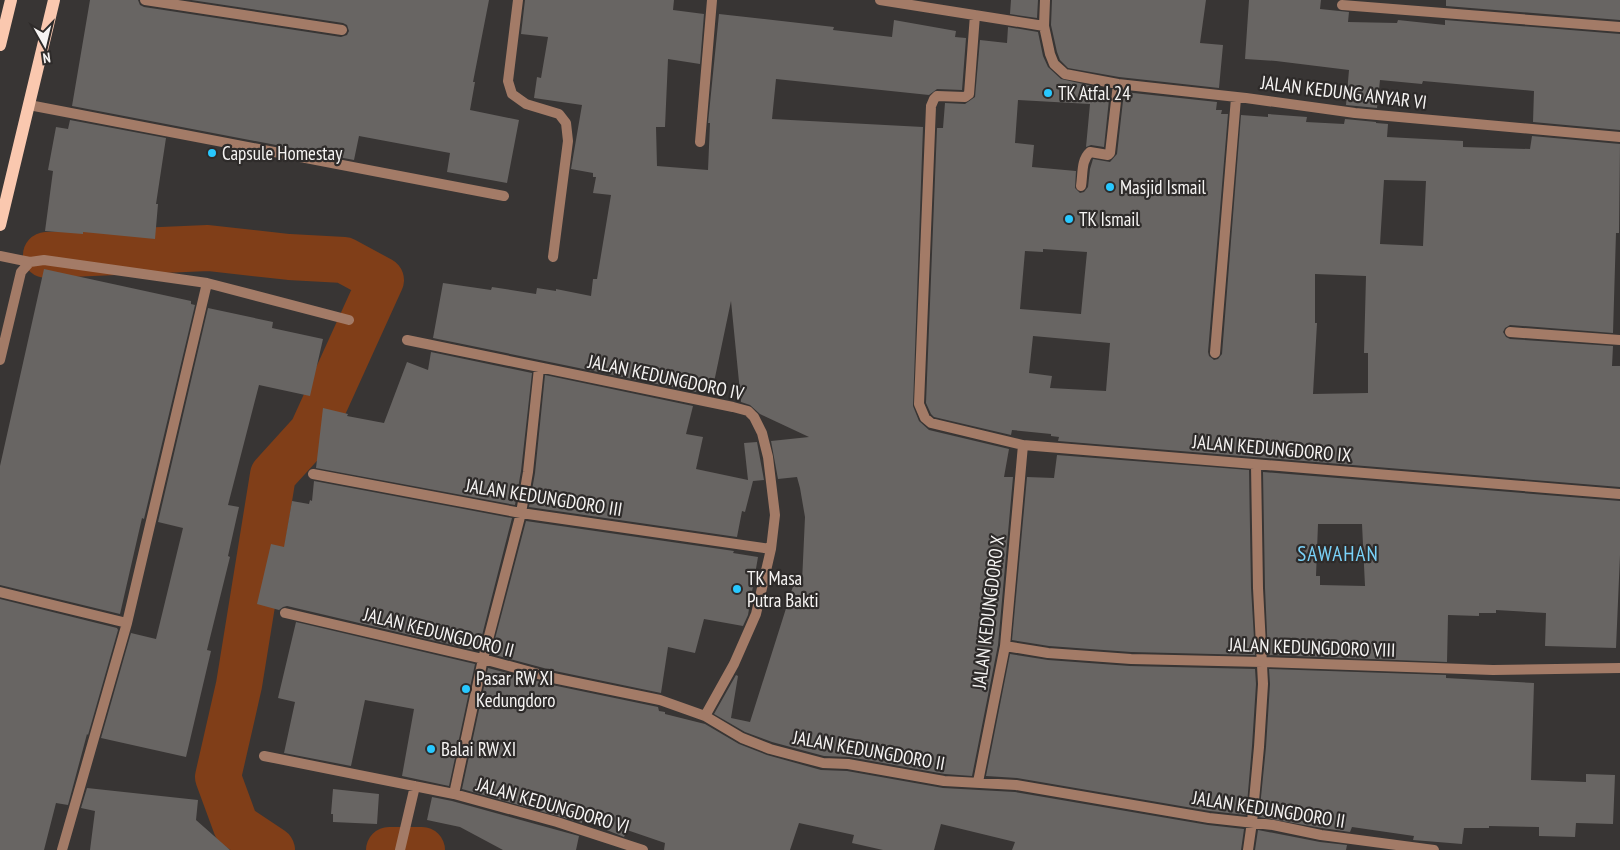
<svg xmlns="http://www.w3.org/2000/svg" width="1620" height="850" font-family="'PT Sans Narrow',sans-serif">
<rect width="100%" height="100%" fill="#383534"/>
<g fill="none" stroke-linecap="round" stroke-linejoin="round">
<path stroke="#803e18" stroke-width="46" d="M46,255l162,-7 81,9 55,3 37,20 -69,152 -39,43 -34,210 -21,92 18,49 36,24
M389,850h33"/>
</g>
<path fill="#686563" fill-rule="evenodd" d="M90,0h48l2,5 4,2 197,30 6,-2 2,-4 -2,-6 -4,-2 -152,-23h298l-16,82h2l-5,28 49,10 -12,63 -60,-11 3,-19 -91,-17 -5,24 -282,-54z
M525,0h149l-1,10 31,4 -4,50 -32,-5 -3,68h-9l1,39 51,4 2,-47h-2l11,-109 115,13 -1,3 59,7 2,-17 62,11 -1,6 11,1 -4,52 -25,-1 -8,6 -153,-16 -4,40 151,8 -10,279 6,15 10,9 80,19 -5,28h9l-15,168 -26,131 -27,-2 -96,-17 -25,-1 -52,-14 -27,-10 -31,-18 22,-39 2,1 -7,42 19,4 45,-142 7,2 3,-65 -5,-29 -3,-11 -19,2 -7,-38 38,-4 -49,-23 -10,-9 -9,-3 -10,-101 -18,86 -13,-9 -4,14 -263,-54 10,-55 48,7 1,-3 44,7 1,-6 19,3v-2l35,7 2,-17h4l14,-84 -18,-2 3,-16h-3v-4l-22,-4 11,-64 -48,-7 3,-21 4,1 7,-41 -27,-3z
M1011,0h27l-1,18 -27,-4z
M1052,0h154l-6,43 23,2 -4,43 -100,-11 -51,-9 -8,-8 -3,-8 -6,-27z
M1249,0h72l-1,9 29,3 -1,10 49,1 1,-3 47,5v-5l175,14v96l-87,-8 1,-31 -111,-10 -1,3 -42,-4 -3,28 -31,-3 3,-35 -73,-9 -31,-2z
M1446,0h174v20l-174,-14z
M1008,27l30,5 5,24 5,11 13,12 49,11 -6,57 -13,-2 -5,2 4,-43 -72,-4 -3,43 19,2 -2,22 44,4 -1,17 5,5 4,-1 4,-5 2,-18 3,-10 17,3 7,-8 7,-62 93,10 -1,8h6l-1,4h7l-20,238 1,4 5,4 4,-1 4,-5 19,-239 27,2v-3l39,3 -1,5 38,2 1,-5 31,3v1l12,1 -1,13 76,4v6l67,2 2,-13 88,8 -1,89h-3l-3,100 -103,-8 -5,3 -2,4 3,5 4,2 103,7 -1,20h8v121l-562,-46 1,-4 -8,-1v-2l-39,-4 -1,5 -77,-18 -3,-3 -5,-11 11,-275h6l2,-25 20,1 10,-7 5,-57 27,3zM1384,180l42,1 -3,65 -43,-2zM1043,249l44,3 -6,62 -61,-5 5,-58 18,1zM1315,274l51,2 -2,77h4v40l-55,1 4,-71h-2zM1033,336l77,7 -4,48 -56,-3 2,-12 -23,-3z
M70,120l96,18 -10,66h2l-3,35 -72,-7v2l-38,-3 8,-60 -5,-1 8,-43 12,2z
M44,269l147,32v3l4,1 -51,214 -2,-1 -22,96 -120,-29v-119z
M208,308l65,14 -1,6 51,11 -13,57 -51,-11 -31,120 11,2 -11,49 2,1 -23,93 4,1 -25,106 -85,-19 30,-105 25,6 27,-111 -25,-6z
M431,352l101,21 -11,98 -6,34 -199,-37 7,-60 25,6 -1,2 37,7 23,-61 21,8z
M545,375l148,31 -7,28 17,3 -7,32 52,11 -4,-37 13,-1 7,38 -11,1 -8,31 -3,-1 -5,26 -208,-30 6,-34z
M1057,455l192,15 2,118 4,67 -124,-3 -82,-6 -37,-6 15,-163 27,1z
M1263,472l357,29v54l-4,93 -71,-2 1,-33 -50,-3v3h-17v3l-31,-1 -1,47 -179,-7 -3,-67zM1318,524h44l3,62 -45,-1v-9h-4z
M314,481l198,37 -34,133 -191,-45 -4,1 -4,3 -22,-6 14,-60 13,3 8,-46 17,3 1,-4 2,1z
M526,521l208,30 -1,2 25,4 -10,58 -5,11 -39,-7 -9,34 -27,-6 -7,46 -106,-22 -64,-17z
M0,599l117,29 1,2 -30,105 -1,-1 -19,71 -12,-2 -12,47h-44z
M296,622l179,42 -26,122 -47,-10 12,-67 -49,-9 -14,66 -67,-13 11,-51 -17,-4z
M1010,654l38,6 82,6 125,3 1,15 -4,62 -6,69 -36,-4 -193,-33 -31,-2z
M488,668l64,17 106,22 1,4 6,1v2l40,10 34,20 28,11 54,15 26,1 96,17 72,4 193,33 36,4 -3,21h-229l3,-8 -74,-18 -7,26h-51l-31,-7 2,-8 -55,-12 -9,27h-126l1,-7 -38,-13 -3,7 -42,-17v3l-120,-34z
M1269,669l177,6v3l88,5 -3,97 55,2v-8l29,1 -2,49 -37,-1 -1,14 -36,-1v-9l-50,-1v2h-25l-2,16 -49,-4 1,-4 -62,-9 -2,5 -28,-4 -63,-11 7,-70 4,-63z
M87,788l111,12 -2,20 34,30h-140l5,-39 -14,-3z
M333,789l46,5 -2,30 -44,-2v-8h-2z
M432,797l20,4 127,35 -3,14h-73l-43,-23 -33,-7z
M1258,830l62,12 27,3 -1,5h-91z"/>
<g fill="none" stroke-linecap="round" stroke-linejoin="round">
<path stroke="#a37b67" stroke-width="10" d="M145,0l197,30
M518,0l-10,81 4,13 14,10 33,10 7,9 2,18 -15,116
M29,105l475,91
M0,256l30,6
M0,360l21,-88 9,-10 14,-2 163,23 142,37
M0,592l127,31
M62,850l65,-227 80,-340"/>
<path stroke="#a37b67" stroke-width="10" d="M880,0l164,26
M1045,0l-1,26 6,28 4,10 11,10 53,10 128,14 109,15 265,24
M1342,5l278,22
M975,15l-6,79 -4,3 -28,-1 -3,3 -3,7 -12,298 6,14 6,5 92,22 597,49
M700,142l12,-142
M1081,186c2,-12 0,-26 9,-34l18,3 2,-2 8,-69
M1510,332l110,8
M407,340l326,67 15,4 6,6 8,16 6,24 7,58 -4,34 -15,65 -22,50 -29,52
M1215,353l21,-255
M313,474l208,39 250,36
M285,613l198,46 70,19 107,22 45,16 37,22 28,11 53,14 25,1 96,17 72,4 193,33 64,7 48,10 113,15
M1005,646l43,7 83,6 131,3 231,8 127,-2
M264,756l190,38 29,-135 38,-146 7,-41 11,-104
M978,782l27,-136 18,-201
M454,794l103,28 86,28
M400,850l15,-64
M1248,850l4,-28 7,-75 4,-63 -5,-96 -2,-123"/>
<path stroke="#fac8af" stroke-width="12" d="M0,45l11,-45
M0,225l54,-225"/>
</g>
<g fill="#28c8ff" stroke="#2e2b2a" stroke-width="2">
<circle cx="1048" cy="93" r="5"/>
<circle cx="212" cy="153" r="5"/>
<circle cx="1110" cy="187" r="5"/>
<circle cx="1069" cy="219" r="5"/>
<circle cx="737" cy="589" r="5"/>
<circle cx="466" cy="689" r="5"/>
<circle cx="431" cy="749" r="5"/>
</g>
<g text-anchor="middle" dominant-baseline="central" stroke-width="4.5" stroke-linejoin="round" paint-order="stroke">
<g font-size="19" fill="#f6f4f3" stroke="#2e2b2a">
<text transform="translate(1344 92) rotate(7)">JALAN KEDUNG ANYAR VI</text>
<text transform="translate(666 377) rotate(12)">JALAN KEDUNGDORO IV</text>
<text transform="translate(1272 448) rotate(5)">JALAN KEDUNGDORO IX</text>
<text transform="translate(544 497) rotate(9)">JALAN KEDUNGDORO III</text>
<text transform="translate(988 612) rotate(-83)">JALAN KEDUNGDORO X</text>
<text transform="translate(439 632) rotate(14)">JALAN KEDUNGDORO II</text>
<text transform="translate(1312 647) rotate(2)">JALAN KEDUNGDORO VIII</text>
<text transform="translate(869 750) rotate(10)">JALAN KEDUNGDORO II</text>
<text transform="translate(553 805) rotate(16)">JALAN KEDUNGDORO VI</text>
<text transform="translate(1269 809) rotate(9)">JALAN KEDUNGDORO II</text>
</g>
<g font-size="19" fill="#f6f4f3" stroke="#2e2b2a" text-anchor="start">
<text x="1058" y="93">TK Atfal 24</text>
<text x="222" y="153">Capsule Homestay</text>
<text x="1120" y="187">Masjid Ismail</text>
<text x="1079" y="219">TK Ismail</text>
<text x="747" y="578">TK Masa<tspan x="747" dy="22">Putra Bakti</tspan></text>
<text x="476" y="678">Pasar RW XI<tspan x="476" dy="22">Kedungdoro</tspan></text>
<text x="441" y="749">Balai RW XI</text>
</g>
<g font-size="21" letter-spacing="1" fill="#7ad2f8" stroke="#2e2b2a">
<text x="1338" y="553">SAWAHAN</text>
</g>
</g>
<g transform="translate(45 45) rotate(172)" stroke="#2e2b2a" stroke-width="4" paint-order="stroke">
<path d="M0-4L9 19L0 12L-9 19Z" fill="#f6f4f3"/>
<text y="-8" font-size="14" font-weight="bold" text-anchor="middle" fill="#f6f4f3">N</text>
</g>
</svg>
